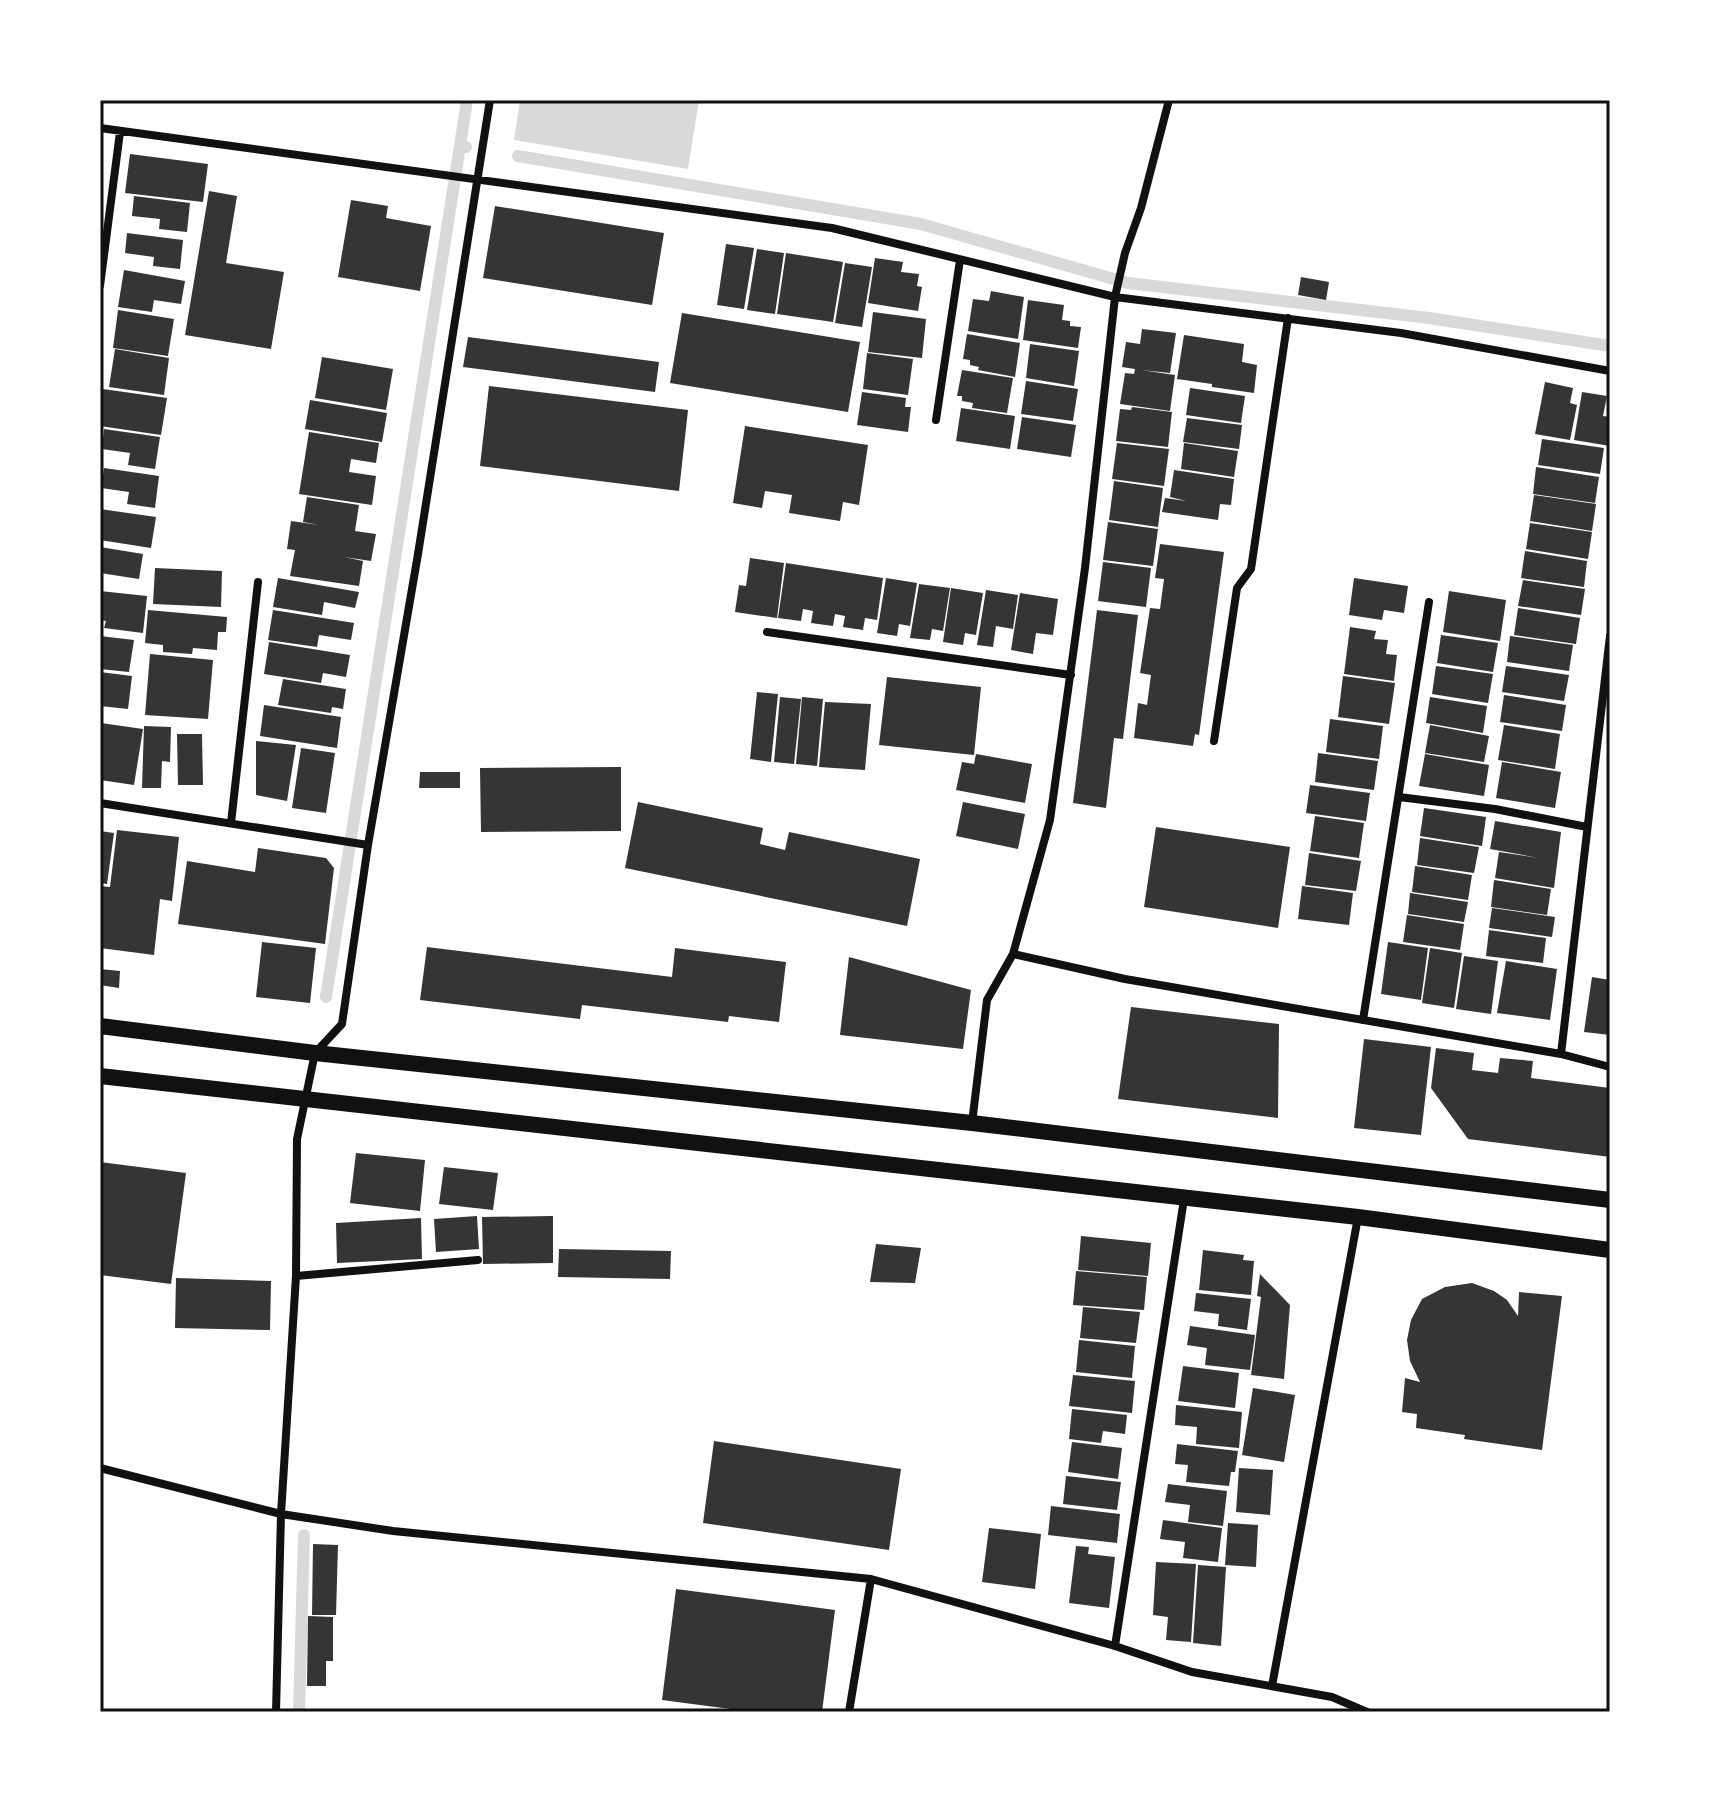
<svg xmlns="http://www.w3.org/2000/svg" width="1710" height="1812" font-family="'Noto Sans',sans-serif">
<rect width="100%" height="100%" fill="#fff"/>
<path fill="#d9d9d9" d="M520,100h179l-11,69 -174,-29z"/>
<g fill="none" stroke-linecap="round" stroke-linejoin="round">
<path stroke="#d9d9d9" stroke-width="12" d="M466,147l-6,-1 7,-46
M518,156l403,68 207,59 301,35 181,28
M326,997l134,-851
M299,1712l5,-177"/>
</g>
<path fill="#353535" d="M130,154l78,10 -5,38 -78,-9z
M209,191l28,5 -11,67 58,9 -13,77 -86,-14z
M134,196l56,7 -3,29 -28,-3 1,-10 -28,-3z
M351,200l37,6 -2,12 45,8 -11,65 -82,-14z
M495,206l169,27 -12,72 -169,-27z
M127,233l56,7 -3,29 -27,-3 1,-9 -29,-4z
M726,244l28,4 -10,61 -27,-4z
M757,249l27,4 -9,61 -28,-4z
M786,253l57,9 -10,60 -56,-8z
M875,258l28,4 -2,10 18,2 -2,12 5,1 -4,24 -50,-8z
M845,263l27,4 -10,60 -27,-4z
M124,270l61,11 -4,23 -27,-4 -2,12 -34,-5z
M1301,277l28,5 -3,18 -28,-5z
M991,291l33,6 -6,42 -50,-8 5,-32 16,2z
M1028,300l36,5 -2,15 8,1v5l11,1 -3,21 -55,-8z
M118,310l56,9 -6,37 -55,-8z
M873,312l53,7 -4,39 -54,-6z
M682,313l178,29 -12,70 -178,-29z
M1142,329l34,4 -6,40 -29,-3 34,5 -5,36 -50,-7 5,-31 9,1 1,-5 -13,-2 4,-25 14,2z
M967,334l53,9 -5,34 -37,-7 1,-3 -9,-2v-5l-7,-1z
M1184,335l60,9 -2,18 15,3 -3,28 -42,-6v-3l-35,-5z
M468,337l191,25 -4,30 -192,-25z
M1030,344l49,7 -5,35 -48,-8z
M115,349l54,9 -5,37 -55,-8z
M867,353l46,6 -5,36 -45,-6z
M322,357l71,12 -7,41 -71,-12z
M962,370l51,8 -6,35 -35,-5 1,-5 -11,-2v-5h-5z
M1026,381l52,8 -5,32 -52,-7z
M1545,382l28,6 -3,15 7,2 -7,35 -35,-6z
M489,386l199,24 -9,81 -199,-25z
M1190,388l55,8 -4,27 -55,-8z
M103,389l64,9 -6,37 -61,-9z
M862,392l44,6 -1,9h6l-3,25 -51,-7z
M1582,392l25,4 -4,20 7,1v29l-36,-6z
M310,400l77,13 -5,29 -77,-13z
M1132,407l40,5 -4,35 -52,-6 4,-32 11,1z
M961,408l54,8 -5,33 -54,-8z
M1022,417l54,8 -5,32 -54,-8z
M1187,418l55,7 -3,24 -56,-7z
M745,426l123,19 -9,60 -16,-3 -3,19 -51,-8 3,-18 -27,-4 -3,17 -29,-5z
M104,429l56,8 -5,32 -27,-4 2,-12 -28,-4z
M309,432l70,11 -3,20 -25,-4 -2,13 27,4 -4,29 -73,-11z
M1542,439l62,9 -4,26 -62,-9z
M1117,443l52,6 -5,37 -52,-7z
M1184,443l54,8 -4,26 -53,-8z
M1536,467l63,10 -4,26 -62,-9z
M104,468l55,8 -4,32 -28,-4 2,-12 -28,-4z
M1174,470l60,9 -3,26 -11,-1 -2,16 -56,-8 3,-14 21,3 -16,-4z
M1114,481l49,7 -5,39 -49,-7z
M1534,495l62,9 -4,27 -62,-10z
M307,497l52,8 -4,26 21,3 -5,27 -27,-4 19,4 -4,25 -69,-10 5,-26 -8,-1 4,-28 28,4 -16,-3z
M100,509l56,8 -5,31 -51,-8z
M1108,522l50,7 -5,37 -50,-6z
M1530,523l62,9 -4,27 -62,-10z
M1160,544l64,8 -25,183 -4,-1 -2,12 -59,-8 4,-35 9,2 4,-30 -11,-2 10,-65 10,1 4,-30 -9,-1z
M100,547l43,7 -4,25 -39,-6z
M1525,551l62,10 -3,26 -63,-9z
M750,558l34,5 -7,55 -42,-6 4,-27 7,1z
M1103,562l48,6 -5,39 -48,-6z
M786,563l97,15 -6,42 -12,-2 -2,12 -20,-3 2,-11 -10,-2 -2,12 -22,-3 2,-12 -10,-2 -2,12 -23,-3z
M155,568l67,3 -1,36 -68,-3z
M278,578l81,14 -4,16 -31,-6 -2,13 -49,-8z
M886,578l31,5 -7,43 -11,-2 -2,12 -20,-3z
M1354,578l54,8 -4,27 -20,-3 -2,10 -33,-5z
M1523,580l62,9 -4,26 -63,-9z
M919,584l31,4 -7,43 -11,-2 -2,11 -20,-2z
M951,588l32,5 -7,42 -11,-2 -2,12 -20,-3z
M986,590l32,5 -5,34 -17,-3 -3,21 -16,-2z
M100,591l47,5 -4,37 -39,-5 2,-7 -6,-1z
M1449,591l57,9 -6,41 -57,-9z
M1020,593l38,6 -5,36 -17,-2 -3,21 -22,-4z
M1518,608l62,10 -4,26 -62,-9z
M148,610l79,7 -1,15h-8l-1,18 -24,-2 -1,6 -29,-2v-7l-18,-2z
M273,610l81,13 -3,17 -32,-5 -2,12 -49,-7z
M1097,610l41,5 -15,124 -9,-1 -8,70 -33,-5z
M1350,627l26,4 -2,8 14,1 -2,14 11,1 -3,26 -50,-7z
M1441,635l57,8 -5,29 -56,-9z
M100,636l34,4 -5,32 -29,-3z
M1510,636l63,9 -4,26 -62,-9z
M269,642l81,13 -4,22 -23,-4 -2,10 -57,-9z
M150,654l63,6 -5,59 -63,-4z
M1436,666l57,8 -5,29 -56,-9z
M1506,666l63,9 -5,26 -62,-9z
M100,672l32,4 -4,33 -28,-3z
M1343,676l52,7 -6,41 -51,-7z
M887,677l94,10 -7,68 -95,-10z
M283,679l63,10 -3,20 -11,-2 -1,6 -53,-8z
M757,692l21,2 -7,68 -21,-3z
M1504,695l62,10 -4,26 -62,-9z
M780,697l21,2 -7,65 -20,-2z
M802,697l21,2 -6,67 -21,-2z
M1430,697l57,9 -4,27 -57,-10z
M825,702l46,2 -6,66 -46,-3z
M264,705l77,12 -4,31 -77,-12z
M1330,719l53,7 -4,33 -53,-7z
M101,723l42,6 -9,56 -34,-5z
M1430,725l59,11 -5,26 -59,-9z
M1504,725l56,9 -5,35 -57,-9z
M144,726l27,1 -1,35 -8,-1 -1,27h-19z
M177,734h25l1,51h-25z
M256,741l40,4 -9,56 -31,-6z
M301,748l34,5 -9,60 -34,-5z
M1318,753l60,8 -4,29 -59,-8z
M976,754l56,10 -7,39 -69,-13 6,-28 12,2z
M1425,754l64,11 -5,31 -65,-10z
M1502,762l59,10 -6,36 -59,-10z
M621,767v64l-140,1 -1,-64z
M420,772h40v16h-41z
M1310,785l60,8 -4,28 -60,-8z
M638,802l125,26 -3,16 25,6 4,-18 131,27 -13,67 -282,-58z
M963,802l62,12 -7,35 -62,-13z
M1424,808l62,9 -4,29 -62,-10z
M1315,816l49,7 -5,35 -49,-7z
M1495,821l66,11 -7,56 -59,-10 4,-26 40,6 -49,-9z
M1156,827l134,20 -12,81 -134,-21z
M117,830l62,7 -7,64 -12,-2 -6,56 -54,-7v-62l10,1z
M100,831l14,2 -7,51 -7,-1z
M1420,838l59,9 -5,26 -57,-8z
M258,848l68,10 8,10 -9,76 -147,-20 9,-63 68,11z
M1309,853l52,8 -5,30 -51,-6z
M1415,866l57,9 -4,25 -56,-8z
M1494,880l57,9 -4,26 -56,-8z
M1302,886l51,7 -4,32 -51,-6z
M1410,893l58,9 -4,20 -56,-8z
M1492,908l63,9 -3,20 -63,-9z
M1407,915l57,9 -4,26 -57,-8z
M1489,930l57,8 -3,25 -57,-7z
M262,942l54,6 -6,55 -54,-6z
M1388,942l40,6 -7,52 -40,-6z
M427,947l245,30 3,-29 111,14 -7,60 -50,-6 -1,6 -146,-17 -2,14 -160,-19z
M1430,948l32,5 -8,55 -32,-5z
M1464,956l34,5 -7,53 -35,-5z
M849,957l122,33 -8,59 -123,-14z
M1506,961l51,8 -7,51 -53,-7z
M100,969l20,2 -1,17 -19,-3z
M1592,977l18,3v55l-26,-3z
M1131,1007l148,17 -1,94 -160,-19z
M1364,1039l67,8 -10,88 -67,-7z
M1436,1048l38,5 -2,17 26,3 2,-15 33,3 -2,17 79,10v69l-142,-18 -37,-51z
M356,1153l69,7 -5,51 -70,-8z
M100,1162l86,11 -15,111 -71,-9z
M444,1167l54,6 -5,37 -54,-6z
M477,1216l2,33 -43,3 -2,-33z
M553,1216v47l-70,1 -1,-47z
M421,1218l1,41 -85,4 -1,-40z
M1081,1236l70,7 -3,33 -70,-6z
M876,1244l45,4 -6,35 -45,-1z
M559,1249l112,2 -1,28 -112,-2z
M1203,1250l41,5 -1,5 11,1 -3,34 -52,-5z
M1076,1271l71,6 -3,33 -71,-5z
M1260,1274l30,31 -6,74 -33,-4 10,-78 -4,-1z
M176,1278l95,3 -1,49 -95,-2z
M1472,1283l22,8 13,9 11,16 1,-24 43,4 -20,154 -78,-11 1,-4 -49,-7 1,-14 -15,-2 3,-34 15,4 -10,-21 -3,-21 4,-20 11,-21 23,-12z
M1196,1293l55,6 -4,31 -29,-4 1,-12 -25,-3z
M1083,1307l57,5 -4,31 -56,-5z
M1190,1326l65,9 -5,35 -45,-5 2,-17 -20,-3z
M1079,1340l56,6 -3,32 -56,-6z
M1183,1366l56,7 -4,35 -57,-7z
M1073,1375l62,6 -3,32 -63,-7z
M1253,1388l42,7 -11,67 -42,-7z
M1176,1405l66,7 -3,36 -43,-4 1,-17 -22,-2z
M1072,1409l55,6 -2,19 -22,-3 -2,12 -32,-4z
M714,1441l187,28 -12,81 -186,-27z
M1072,1442l50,6 -4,31 -50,-7z
M1177,1444l61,7 -3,21h-4l-2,14 -43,-4 2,-17 -13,-1z
M1239,1468l34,2 -3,45 -34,-3z
M1066,1476l55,6 -4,28 -54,-6z
M1168,1484l59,7 -4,35 -35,-4 2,-17 -25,-3z
M1051,1506l69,8 -3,29 -69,-8z
M1163,1520l59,8 -4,34 -35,-4 2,-16 -25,-3z
M1228,1523l30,2 -2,42 -31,-2z
M989,1528l52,6 -6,55 -53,-7z
M313,1544l25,1 -2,70h-24z
M1076,1546l13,1 -1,7 27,3 -6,51 -40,-5z
M1156,1562l40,2 -5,78 -25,-2 2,-23 -15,-2z
M1198,1565l28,2 -5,79 -28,-3z
M676,1589l159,21 -13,102h-69l-91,-12z
M308,1616l25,1v44h-7v25h-19z"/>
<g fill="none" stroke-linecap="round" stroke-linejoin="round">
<path stroke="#111" stroke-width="8" d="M100,128l732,100 283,69 286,36 209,38
M100,286l20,-154
M936,420l24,-160
M767,632l304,43
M1214,741l23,-153 14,-19 37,-251
M1399,797l96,12 92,18
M100,803l268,42
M231,823l27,-241
M1013,954l112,25 436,75 49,13
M1363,1020l66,-418
M1561,1054l49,-418
M972,1123l15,-123 26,-46 37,-134 35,-252 30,-271 10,-44 16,-45 28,-108
M296,1276l182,-16
M100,1468l181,46 112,17 478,48 244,67 77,26 140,25 35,15
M1115,1646l69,-447
M1272,1686l86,-469
M276,1712l5,-198 15,-238 1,-137 18,-86 27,-29 26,-179 50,-291 72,-454
M849,1712l22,-133"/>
<path stroke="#111" stroke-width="16" d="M100,1026l215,27 657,70 638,77
M100,1076l1258,141 252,33"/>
</g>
<rect width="1710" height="1812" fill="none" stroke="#ffffff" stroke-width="204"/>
<rect x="102" y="102" width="1506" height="1608" fill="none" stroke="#111" stroke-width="3"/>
</svg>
